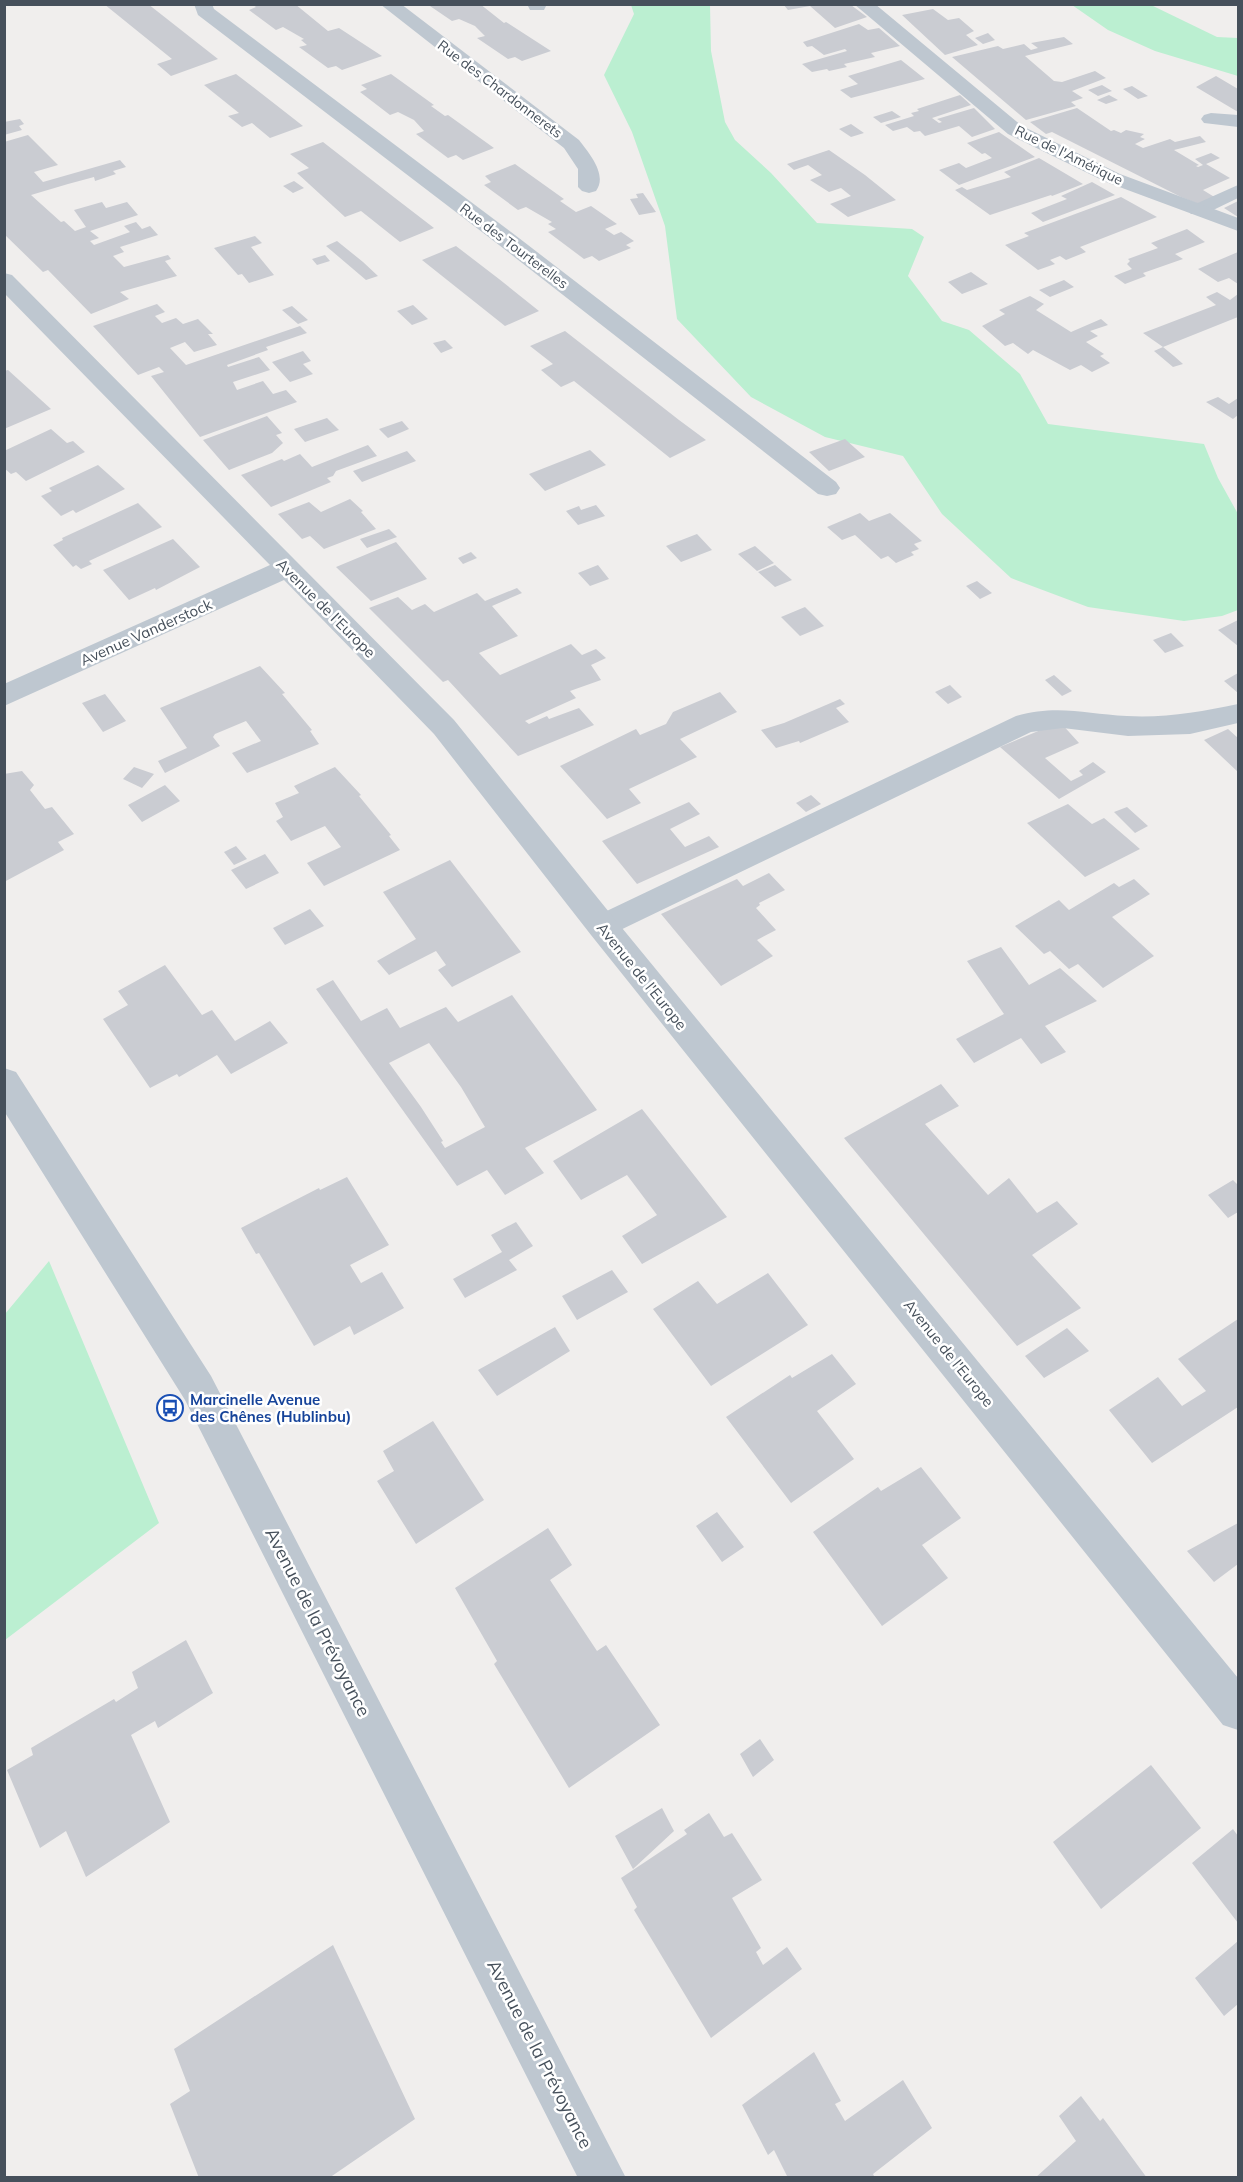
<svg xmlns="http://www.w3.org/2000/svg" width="1243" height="2182" font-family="Mulish,sans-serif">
<rect width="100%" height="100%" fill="#f0eeed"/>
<path fill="#bbefd1" d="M631,5h79l1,46 14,71 10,18 36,33 46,50 95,6 12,8 -16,39 34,45 27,9 51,44 28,50 156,20 14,34 20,36v96l-16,6 -38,5 -96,-14 -77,-29 -69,-64 -39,-58 -78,-19 -74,-40 -74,-78 -12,-93 -33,-94 -28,-57 30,-61z
M1072,5h79l66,32 21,1v38l-83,-25 -47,-21z
M49,1261l110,262 -154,117v-326z"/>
<path fill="#caccd2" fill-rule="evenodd" d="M104,4h44l70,55 -47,17 -14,-12 15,-5z
M252,4h43l33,27 11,-3 43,28 -40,14 -6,-4 -8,2 -29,-21 8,-2 -6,-5 3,-1 -21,-12 -7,3 -27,-20 7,-3z
M427,4h53l24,19 2,-1 45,29 -29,10 -7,-4 -7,2 -31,-21 8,-2 -10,-10 -16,-7 -7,2z
M783,4l68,1 16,12 -32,11 -25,-22 -22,4z
M933,9l15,11 11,-2 15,13 -8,4 12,10 -33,10 -43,-40z
M859,24l9,6 11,-2 21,18 -29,7 4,4 -31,7 3,3 -18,4 -2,-2 -15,3 -10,-8 45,-13 -2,-2 -21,6 -12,-9 -5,1 -4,-5z
M988,33l7,7 -12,4 -8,-6z
M1064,37l9,7 -48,12 29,25 8,1 33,-11 11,7 -34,13 11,7 -12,4 5,4 -50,14 -74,-63 46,-11 5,3 21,-5 7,6 7,-2 -7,-5z
M901,60l24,19 -74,19 -11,-8 18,-6 -10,-8z
M236,74l17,13 50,39 -33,12 -18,-15 -10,4 -14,-11 11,-3 -35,-28z
M391,74l43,31 -3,1 14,10 3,-1 46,33 -31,12 -7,-5 -8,3 -32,-24 8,-3 -10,-11 -16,-8 -8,3 -30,-23 7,-3 -6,-4z
M1216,76l22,13v23l-42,-25z
M1102,85l10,6 -14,5 -10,-6z
M1132,86l16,10 -10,3 -15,-10z
M960,95l11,10 -39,13 7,5 3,-1 -5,-3 37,-11 21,21 -23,8 -13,-11 -34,10 -5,-5 -6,1 -7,-5 -14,4 -8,-6 29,-9 -3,-3 8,-2 -2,-2z
M1109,95l9,5 -12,4 -9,-4z
M1077,108l34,23 3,-1 7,3 5,-3 18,4 -4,3 5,2 -10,5 8,4 27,-9 5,3 25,-6 6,6 -32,8 25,15 -3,1 2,1 5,-2 -8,-6 16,-6 9,5 -14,6 24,14 -27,12 13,8 -15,7 -20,-8 -129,-65 -6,2 -16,-12z
M892,111l9,6 -20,6 -8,-6z
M20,119l4,5 -5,2 3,4 -18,5v-13z
M851,124l13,9 -13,4 -12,-8z
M999,132l36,25 -76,28 -20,-15 20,-7 7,5 26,-10 -7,-5 -3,1 -15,-11z
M28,135l30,30 -24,7 9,10 77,-22 6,7 -13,4 3,3 -21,7 -1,-4 -26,7 -37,11 30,27 3,-1 11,10 11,-4 -12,-17 28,-8 4,6 21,-6 11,13 -48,16 9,7 -9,3 4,4 36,-13 -6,-6 12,-4 6,7 8,-3 8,9 -38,12 4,5 -11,4 11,11 44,-12 3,4 -6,2 12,15 -57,16 9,7 -38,15 -43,-44 -5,2 -39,-38v-92z
M323,142l72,56 39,30 -34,14 -39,-31 -16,6 -48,-44 12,-5 -19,-14z
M829,150l36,25 31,25 -48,17 -18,-13 21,-8 -10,-8 -12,4 -19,-12 12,-5 -14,-10 -14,5 -7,-6z
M1039,158l44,26 -31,12 -1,-1 -61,20 -35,-25 7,-3 5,3 44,-13 -7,-5z
M515,164l49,35 -4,2 16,11 15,-6 26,18 -12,5 9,6 7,-3 13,9 -8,4 5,3 -32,13 -7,-5 -8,3 -36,-27 8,-3 -8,-5 4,-2 -26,-15 -8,3 -34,-25 7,-3 -6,-6z
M294,181l10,7 -11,5 -10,-7z
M1092,182l23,13 -72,27 -12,-9 36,-14 -6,-3z
M643,193l13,19 -17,3 -9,-16 8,-1 -2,-4z
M1121,197l36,20 -77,30 6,5 -20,8 -6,-4 -10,4 5,4 -17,6 -33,-25 24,-9 -5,-3z
M1238,201v16l-14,-9z
M1187,229l18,13 -30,12 8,5 -40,14 3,3 -21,8 -11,-8 18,-7 -5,-5 3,-3 -2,-2 30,-11 -7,-5z
M255,236l7,7 -11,4 23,28 -25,8 -7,-9 -4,1 -24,-27z
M337,241l26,21 15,14 -12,4 -40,-34z
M456,246l43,33 40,32 -34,15 -83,-66z
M1238,252v32l-9,-6 -11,4 -20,-13z
M325,255l5,6 -13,4 -5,-6z
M971,272l17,12 -26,10 -14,-12z
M1064,280l10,7 -24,10 -11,-7z
M1217,292l13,8 8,-6v23l-75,30 -20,-14 73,-28 -10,-8z
M1030,296l14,8 -8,6 35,22 30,-13 7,6 -18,6 8,5 -12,6 18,12 -4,2 10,7 -18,9 -11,-7 -11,5 -37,-20 -5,4 -15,-11 -8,3 -23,-20 23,-12 -6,-4z
M157,304l8,8 -10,4 7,7 14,-5 7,6 15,-5 15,15h-5l9,11 -23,7 -9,-10 -15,6 16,17 114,-39 7,7 -41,14 2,3 -41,15 1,2 31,-10 11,13 -37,12 4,8 26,-9 10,13 13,-4 11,12 -97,35 -49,-61 13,-4 -5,-5 -21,8 -45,-49z
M413,305l15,14 -16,6 -15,-14z
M292,306l16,14 -10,4 -16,-14z
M565,331l114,89 27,20 -36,18 -96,-77 -13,6 -20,-17 12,-6 -23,-18z
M445,340l8,8 -12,5 -8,-10z
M1163,347l11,9 9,8 -10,3 -19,-16z
M303,351l8,10 -8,3 10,10 -23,8 -18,-20z
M8,370l43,39 -47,20v-58z
M1218,397l11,7 9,-6v17l-5,4 -27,-17z
M267,416l15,17 -6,2 7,8 -11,10 -43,17 -26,-30z
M327,418l12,12 -34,12 -11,-13z
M402,421l7,8 -21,9 -9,-9z
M51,429l16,14 6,-2 12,11 -59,29 -10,-9 -5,2 -7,-6v-17z
M845,439l20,18 -36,14 -20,-19z
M368,445l9,11 -41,15 -3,5 -6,2 4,4 -60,25 -30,-32 41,-16 2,2 16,-7 12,13z
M590,450l16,15 -61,26 -16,-17z
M407,451l9,10 -54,21 -9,-11z
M98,465l27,24 -49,24 -3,-3 -12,6 -20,-20 11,-5 -3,-3z
M350,499l13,12 -2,1 15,17 -52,20 -14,-13 -8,3 -24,-25 31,-12 12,10z
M138,503l24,24 -73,34 3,3 -11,5 -5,-4 -3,2 -20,-22 10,-5 -1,-2z
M596,505l9,11 -27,9 -12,-14 13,-5 2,4z
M860,513l9,8 21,-8 32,28 -8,3 5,5 -8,3 3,3 -18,8 -8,-7 -7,3 -26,-24 -13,5 -15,-13z
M389,529l8,8 -30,11 -7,-9z
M697,534l15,16 -31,12 -15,-16z
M173,539l27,28 -44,23 -1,-2 -26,12 -26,-30z
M396,542l31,37 -56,22 -35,-34z
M755,546l19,17 -17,8 -19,-17z
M471,552l6,6 -14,6 -5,-6z
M598,565l11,14 -19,7 -12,-13z
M775,565l17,15 -17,7 -17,-15z
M977,581l15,12 -12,6 -14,-13z
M517,588l5,5 -30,13 26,30 -39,17 21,22 71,-31 11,11 14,-6 10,9 -15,7 10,15 -31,11 6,7 -51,23 4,3 18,-8 2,3 30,-11 15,17 -76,31 -70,-76 -5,2 -74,-74 29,-11 14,13 13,-6 9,8 43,-19 8,8z
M805,607l19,19 -24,10 -19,-19z
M1238,620v26l-20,-16z
M1171,633l13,13 -19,7 -12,-13z
M260,666l25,27 -3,1 30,36 -2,1 9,13 -72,29 -15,-20 29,-12 -15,-20 -31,13 -2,3 7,9 -55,27 -7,-12 29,-13 -27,-40z
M1238,673v20l-14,-12z
M1054,675l18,16 -10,5 -17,-16z
M950,685l12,12 -14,7 -13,-12z
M720,692l17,20 -57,27 17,18 -68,32 12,14 -34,16 -47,-53 76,-37 4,6 26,-11 7,-12z
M105,694l21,27 -23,11 -21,-29z
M840,699l5,5 -9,4 13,14 -49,21 -1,-2 -23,7 -15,-18 23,-7z
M1060,722l19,21 -34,15 26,23 12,-6 -4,-4 14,-9 13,10 -47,27 -59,-52z
M1228,729l10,9v34l-34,-32z
M134,767l20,7 -12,14 -19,-9z
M335,767l26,28 -2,1 32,39 -2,1 11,14 -76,36 -17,-23 34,-16 -16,-21 -34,15 -15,-20 7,-4 -8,-14 24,-10 -5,-7z
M22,771l12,14 -4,5 15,19 7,-2 22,27 -16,8 6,8 -60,32v-108z
M165,785l15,16 -38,21 -14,-17z
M811,795l10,9 -15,8 -10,-9z
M689,802l11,12 -30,15 15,18 24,-11 10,11 -82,37 -35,-43z
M1068,804l24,20 12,-6 36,31 -55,28 -58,-54z
M1127,807l21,19 -13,7 -21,-21z
M236,846l11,13 -13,6 -10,-13z
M265,854l14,19 -33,16 -15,-19z
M450,860l71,92 -69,35 -14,-17 8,-5 -10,-14 -47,24 -12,-14 39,-22 -33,-47z
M769,873l16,17 -26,13 1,2 -4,3 20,22 -19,10 16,16 -52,30 -60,-72 76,-35 6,7z
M1134,879l16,15 -38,23 42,39 -51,32 -25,-24 -9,5 -19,-18 -6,3 -29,-28 44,-26 10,10 45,-27 5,4z
M310,909l14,17 -39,19 -12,-17z
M1001,947l28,38 31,-17 37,33 -52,25 21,26 -25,12 -20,-26 -47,25 -18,-24 48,-25 -37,-53z
M165,965l37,50 10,-5 23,31 35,-20 18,22 -57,31 -14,-19 -38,22 -2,-3 -27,14 -47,-69 25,-14 -10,-14z
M333,980l28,41 26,-13 13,20 46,-21 12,15 54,-27 85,115 -72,38 19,25 -39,22 -18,-25 -30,16 -141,-197zM429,1043l32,44 24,40 -40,21 -4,-6 2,-1 -22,-34 -32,-44z
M941,1084l18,22 -34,18 63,71 21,-17 28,35 20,-12 21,23 -46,31 49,53 -64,38 -173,-208z
M642,1109l85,108 -85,47 -20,-28 35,-21 -30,-40 -46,25 -28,-39z
M347,1177l42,68 -39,20 11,18 21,-11 22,36 -50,27 -4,-9 -36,20 -55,-93 -3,1 -15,-26 78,-40 1,2z
M1233,1180l5,5v27l-10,6 -20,-23z
M516,1222l17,24 -24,14 8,10 -52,28 -12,-19 49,-27 -11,-17z
M612,1270l16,22 -51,28 -15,-24z
M768,1273l40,52 -97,61 -58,-77 45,-28 19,23z
M1238,1319v88l-86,56 -43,-53 49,-33 24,29 24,-15 -28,-32z
M555,1327l15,24 -73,45 -19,-26z
M1067,1328l22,23 -45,27 -19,-22z
M832,1354l24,30 -39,27 37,48 -63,44 -65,-86 64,-42 2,3z
M433,1421l51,79 -68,44 -39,-63 17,-10 -11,-20z
M921,1467l40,51 -39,27 26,33 -66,48 -69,-94 65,-45 3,4z
M717,1512l27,35 -22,15 -26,-36z
M1238,1523v41l-24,18 -27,-31z
M548,1528l24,37 -22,15 47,71 9,-6 54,80 -91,63 -75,-124 3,-3 -42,-73z
M186,1640l27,53 -55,35 -3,-7 -24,14 39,87 -84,55 -20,-46 -26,17 -33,-78 26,-15 -2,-7 83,-49 2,3 22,-14 -6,-16z
M760,1739l14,21 -21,17 -13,-23z
M1151,1765l50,63 -100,81 -48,-67z
M662,1808l12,23 -41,38 -18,-33z
M709,1813l15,24 8,-4 30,47 -30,18 29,50 -5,4 7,13 24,-18 15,22 -91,69 -77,-128 3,-3 -16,-29 66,-44 -3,-4z
M1233,1829l5,7v87l-46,-60z
M1238,1941v63l-14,12 -29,-38z
M333,1945l82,174 -86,59h-130l-29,-74 20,-13 -16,-42z
M814,2052l27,49 -6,3 10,17 58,-41 29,48 -59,46 2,4h-87l-14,-28 -6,5 -26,-50z
M1081,2096l19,25 3,-3 44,60h-112l41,-37 -17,-25z"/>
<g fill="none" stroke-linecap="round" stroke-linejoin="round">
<path fill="#bec7d0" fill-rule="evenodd" d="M1211,113l27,2v12l-34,-4 -3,-4 3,-4z
M1238,185v13l-33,16h-14l-3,-4 3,-4z
M1238,704v19l-48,11 -62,2 -65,-8 -32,4 -419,202 -10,4 -10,-4 -5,-8 5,-8 424,-202c42,-12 70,-2 111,0 38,2 74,-4 111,-12z"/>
<path fill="#bec7d0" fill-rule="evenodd" d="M194,4h18l2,5 301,226 321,247 4,6 -4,6 -9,2 -9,-2 -319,-249 -301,-230z
M380,4h21l178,136c10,13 29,35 17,51l-7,2 -7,-2 -4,-4v-18l-14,-21z
M527,4h19v2l-2,4h-14z
M854,4h21l147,122 98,48 118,44v13l-132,-49 -98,-48z
M4,273l8,2 442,445 159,197 625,761v52l-15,-5 -632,-790 -157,-201 -150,-154 -280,126v-22l266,-119 -266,-272z
M4,1068l12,4 195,304 415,802h-48l-393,-778 -181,-289z"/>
</g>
<defs>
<symbol id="bus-ring" viewBox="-11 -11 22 22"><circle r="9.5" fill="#fff" stroke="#1a4fb4" stroke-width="1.5"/><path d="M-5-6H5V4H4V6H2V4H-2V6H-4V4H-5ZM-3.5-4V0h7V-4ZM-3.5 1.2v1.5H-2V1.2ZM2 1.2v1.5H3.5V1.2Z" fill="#1a4fb4"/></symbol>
</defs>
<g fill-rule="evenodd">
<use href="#bus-ring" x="155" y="1393" width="30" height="30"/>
</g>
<g text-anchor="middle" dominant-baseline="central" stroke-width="5" stroke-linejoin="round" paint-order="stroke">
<g font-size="14" fill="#46505b" stroke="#fff">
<text transform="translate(500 89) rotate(37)">Rue des Chardonnerets</text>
<text transform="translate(1069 155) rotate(26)">Rue de l'Amérique</text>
<text transform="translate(514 246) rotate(37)">Rue des Tourterelles</text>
</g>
<g font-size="15" fill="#46505b" stroke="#fff">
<text transform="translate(326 608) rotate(45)">Avenue de l'Europe</text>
<text transform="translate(146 632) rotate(-24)">Avenue Vanderstock</text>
<text transform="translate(642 976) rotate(51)">Avenue de l'Europe</text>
<text transform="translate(949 1353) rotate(51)">Avenue de l'Europe</text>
</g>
<g font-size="15" font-weight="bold" fill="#164399" stroke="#fff" text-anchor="start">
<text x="190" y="1399">Marcinelle Avenue<tspan x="190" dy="17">des Chênes (Hublinbu)</tspan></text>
</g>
<g font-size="18" fill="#46505b" stroke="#fff">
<text transform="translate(318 1622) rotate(63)">Avenue de la Prévoyance</text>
<text transform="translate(540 2054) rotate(63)">Avenue de la Prévoyance</text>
</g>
</g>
<rect width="1243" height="2182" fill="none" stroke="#46505b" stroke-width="12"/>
</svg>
